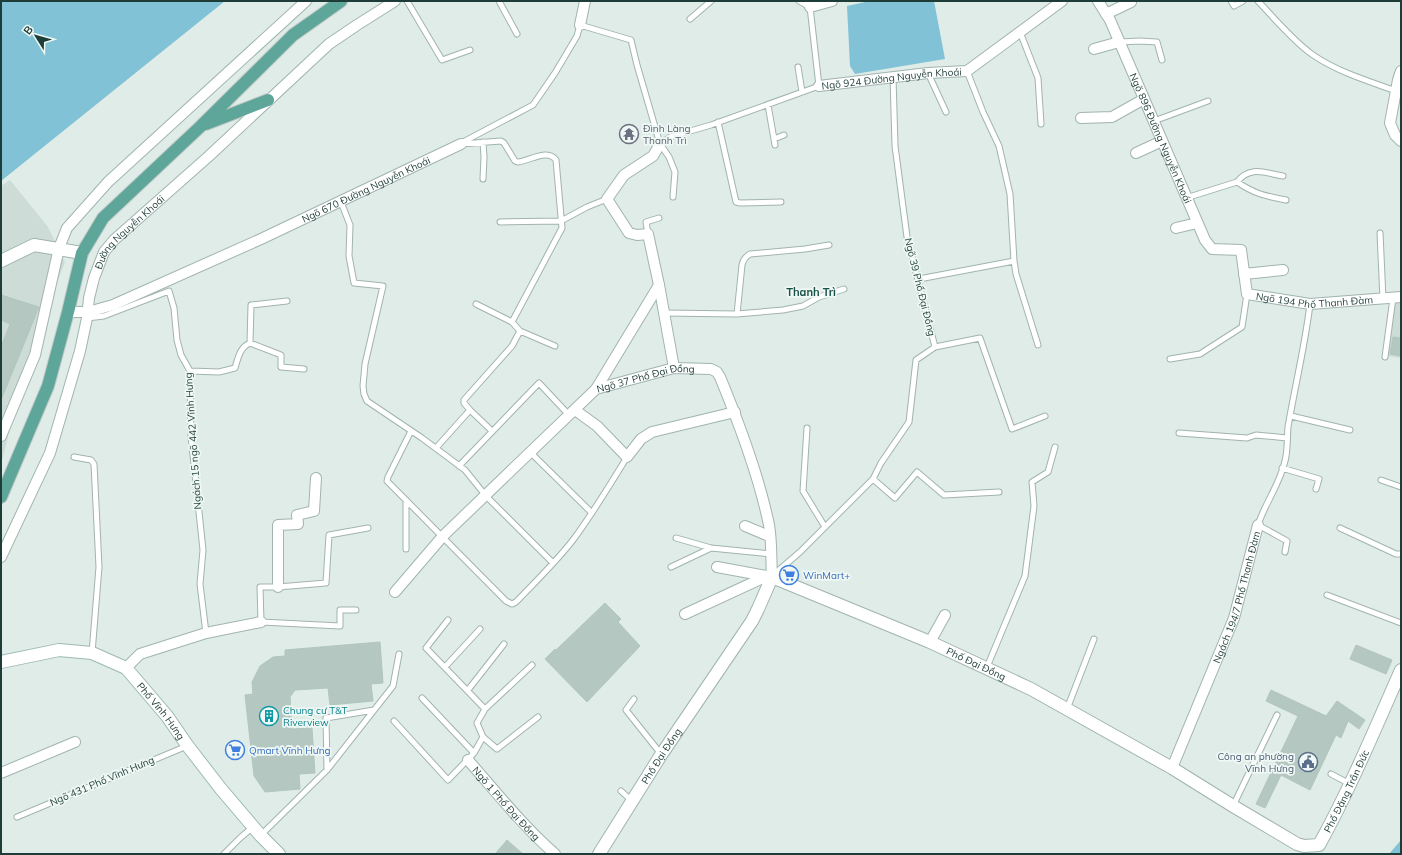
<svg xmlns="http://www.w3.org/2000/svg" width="1402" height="855" font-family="Mulish,sans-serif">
<rect width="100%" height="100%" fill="#dfece7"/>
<path fill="#cddcd6" d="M10,180l38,47 17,35 -36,92 -28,110v-278z
M1394,300h7v58l-13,-2z"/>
<path fill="#81c2d7" d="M1,1h224l-224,180z
M870,1h64l11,58 -90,15 -5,-8 -3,-60z
M1401,840v14h-12z"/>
<path fill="#b4c7c0" stroke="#b1c6bf" d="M1,295l38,12 -38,93v-53l9,-23 -9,-4z
M1393,337l8,1v18l-11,-2z
M605,603l16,16 -3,3 22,24 -53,56 -42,-43 10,-10 1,1z
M380,642l3,41 -12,1 2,17 -43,4 -2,-17 -33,2 -5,7 2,32 20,-1 3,45 -16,1 1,15 -35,3 -11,-16 -9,-81 8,-1 -1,-12 8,-16 13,-9 12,-1v-6z
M1356,645l36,15 -6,14 -36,-15z
M1271,690l55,26 11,-15 28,19 -6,9 -11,-8 -7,17 -5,-3 -26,55 -29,-15 -16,33 -9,-4 42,-88 -32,-15z
M507,840l16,14h-28z"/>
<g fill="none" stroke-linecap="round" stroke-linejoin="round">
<defs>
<path id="service" d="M407,1l35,59 28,-10
M499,1l18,33
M1231,1l3,5 9,-5
M1258,1c17,18 35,40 55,54 25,17 55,26 83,36
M690,19l21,-18
M1020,32l18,46 3,46
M1120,42l20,-1 17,1 5,18
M798,67l4,25
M967,71l16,41 16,34 11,48 4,67 2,13 22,71
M928,73l18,39
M893,77l2,69 12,91 28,110
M768,105l7,40
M1154,121l54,-20
M718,122l18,80 4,1 41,-1
M774,139l10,-4
M463,142l70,-37 22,-32 22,-37 3,-11 51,15 6,25 23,79 9,13 6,15 -2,25
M483,142l1,15 -1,22
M660,144l10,-7 41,-12 108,-39 -9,-79 -11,-6
M1237,182c13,-17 28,-9 46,-6
M1186,198l51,-16c18,12 28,14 49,18
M341,202l9,23 -1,31 5,27 29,3 -18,78 -2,22 1,8 3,7 55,37 43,32 21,26 67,67
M500,222l61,-1 26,-14 20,-8
M1380,233l3,66
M648,234l-2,-12 13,-4
M919,279l95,-18
M476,304l36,18
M664,313l73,1 46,-4 20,-4 16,-9 25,-8
M737,314l5,-49c1,-5 3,-8 8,-11l55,-5 24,-4
M87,318l17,-2 65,-25 5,17 3,32 4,15 9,16 1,65 12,114 -3,34 6,49
M520,331l35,15
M250,343l1,-38 36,-4
M1385,357l8,-59
M1170,359l30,-5 42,-27 5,-33
M190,371l29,1 16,-4c3,-10 5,-21 15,-25l31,12v12l23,2
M470,410l22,21
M1291,416l59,14
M807,428l-4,63 22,36
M411,431l-23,46 -1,4 119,120 6,3 4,-2c20,-21 40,-40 57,-62 20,-27 37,-55 54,-83
M1179,433l68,5 9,-3 31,3
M436,448l34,-38 -6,-7v-3l48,-54 8,-15 -8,-9 50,-94 -6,-68c-8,-12 -27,1 -38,2l-3,-1 -11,-18 -3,-2 -40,3
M530,452l62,61
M74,457l17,3 3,4 5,103 -7,86
M459,466l80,-83 30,32
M1282,468l37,11 -3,10
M873,479l22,19 22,-26 27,23 55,-3
M1381,480l20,7
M406,500v49
M1340,528l56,26h5
M676,538l35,10 60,6
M1285,552l2,-11 -29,-16c7,-22 22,-41 27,-64 3,-11 2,-23 3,-34 7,-41 17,-81 22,-123
M671,567l40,-19
M772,576l28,-24 73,-73 8,-16 28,-41 7,-62 19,-13 45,-9 32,91 33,-13
M1327,595l74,28
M356,610h-16v16l-79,-4 -1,-35h18l48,-4 3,-48 39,-7
M448,620l-22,28 59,61
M445,667l35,-38
M987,667l38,-91 9,-70 -2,-24 16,-10 7,-25
M468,690l36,-46
M422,698l52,55
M634,699l-8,11 35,44
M1067,709l27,-70
M394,721l54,59 26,-27 9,-16 -6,-14 8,-14 47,-44
M483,737l14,12 41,-32
M327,770l-1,-52 48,-8
M1331,774l19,10
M621,791l11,10
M1233,806l44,-91
M17,817l170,-71
M261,835l66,-65 66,-84 6,-32
M224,854l16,-16 13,-11"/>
<g id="minor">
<path d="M808,1l2,6 22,-6"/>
<path id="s1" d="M1098,1l12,19 95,220 7,9 29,1 6,44 63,10 91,-7"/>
<path d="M1106,14l25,-12"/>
<path d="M580,25l5,-24"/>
<path d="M1094,49l25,-7"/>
<path d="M1401,71l-3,9 -8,43 5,12 6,6"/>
<path id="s2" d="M819,86l109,-13 39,-2 95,-70"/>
<path d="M1081,118l31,-1 32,-18"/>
<path d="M660,144l-7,12 -29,19 -17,24 22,34 8,2 11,-1 11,51 15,83"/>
<path d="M1136,153l26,-12"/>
<path d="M1176,228l21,-5"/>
<path d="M1244,274l39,-4"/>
<path id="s3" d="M68,312h20l25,-7 148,-66 200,-95"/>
<path d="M596,389l63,-104"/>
<path d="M575,410l22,16 30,31 14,-18 11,-7 83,-20"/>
<path d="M1,436l34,-81 24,-107 8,-20 41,-46 198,-181"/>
<path d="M745,526l24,10"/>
<path id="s4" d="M1,557l49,-104 30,-102 7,-33 2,-20 5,-20 10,-26 10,-12 95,-84 120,-112 28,-19 38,-24"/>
<path d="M278,587v-62l20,-1 -1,-9 17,-4 2,-33"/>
<path id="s5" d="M395,592l48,-56 153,-147 78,-21 37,1 6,3 3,5c19,46 39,99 49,148 3,17 2,35 3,52l-55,-10"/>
<path d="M685,614l82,-38"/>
<path d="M930,642l15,-27"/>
<path d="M126,668l14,-14 66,-21 55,-11"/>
<path id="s6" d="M468,760c28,32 55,66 87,94"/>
<path id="s7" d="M1172,768l62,-150 24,-93"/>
<path d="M1,773l74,-31"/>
</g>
<g id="tertiary">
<path d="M1,261l33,-16 48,8"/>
<path id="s8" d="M599,854l62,-99 91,-134 6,-12 14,-32 158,65 101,47 141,79 61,38 64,38 7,2 15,-1c31,-56 56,-116 82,-175"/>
</g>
<g id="secondary">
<path id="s9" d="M1,662l58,-12 33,3 34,15 41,48 20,29 34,44 40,47 18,18"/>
</g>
<path id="primary" d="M206,124l62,-24
M1,497l47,-111 20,-74 14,-59 21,-35 98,-92 92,-91 48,-34"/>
</defs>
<use href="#service" stroke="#a1b4af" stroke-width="7"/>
<use href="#minor" stroke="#a1b4af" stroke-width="12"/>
<use href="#tertiary" stroke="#a1b4af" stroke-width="14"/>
<use href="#secondary" stroke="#9cb9b1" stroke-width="14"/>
<use href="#primary" stroke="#c0c9c7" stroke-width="14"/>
<use href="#service" stroke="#fff" stroke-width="5"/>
<use href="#minor" stroke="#fff" stroke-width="10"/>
<use href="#tertiary" stroke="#fff" stroke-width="12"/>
<use href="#secondary" stroke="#fff" stroke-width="12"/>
<use href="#primary" stroke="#5fa69a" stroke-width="12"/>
</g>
<defs>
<symbol id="temple-ring" viewBox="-11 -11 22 22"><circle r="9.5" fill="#eff8f4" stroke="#6b7280" stroke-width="1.5"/><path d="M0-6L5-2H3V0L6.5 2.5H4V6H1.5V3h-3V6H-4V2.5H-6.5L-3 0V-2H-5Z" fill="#6b7280"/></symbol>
<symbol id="supermarket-ring" viewBox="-11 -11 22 22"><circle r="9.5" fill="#eff8f4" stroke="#3f7fe0" stroke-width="1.5"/><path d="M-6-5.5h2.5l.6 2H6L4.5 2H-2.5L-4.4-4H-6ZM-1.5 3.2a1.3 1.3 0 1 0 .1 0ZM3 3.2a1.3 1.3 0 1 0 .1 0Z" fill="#3f7fe0"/></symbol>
<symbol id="building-ring" viewBox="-11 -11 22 22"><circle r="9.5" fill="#eff8f4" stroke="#0f9aa8" stroke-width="1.5"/><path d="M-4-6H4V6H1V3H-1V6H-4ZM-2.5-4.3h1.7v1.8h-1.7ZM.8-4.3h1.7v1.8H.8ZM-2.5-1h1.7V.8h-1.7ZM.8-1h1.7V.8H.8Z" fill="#0f9aa8"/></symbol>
<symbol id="civic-ring" viewBox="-11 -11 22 22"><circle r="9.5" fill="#eff8f4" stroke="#5c6f8a" stroke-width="1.5"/><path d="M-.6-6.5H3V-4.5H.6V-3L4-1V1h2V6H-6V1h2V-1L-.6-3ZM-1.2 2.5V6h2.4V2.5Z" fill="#5c6f8a"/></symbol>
</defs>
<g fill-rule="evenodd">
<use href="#temple-ring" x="618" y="123" width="22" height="22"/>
<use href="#supermarket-ring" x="778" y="564" width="22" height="22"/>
<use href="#building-ring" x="258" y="705" width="22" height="22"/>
<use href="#supermarket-ring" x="224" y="739" width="22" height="22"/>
<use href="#civic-ring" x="1297" y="751" width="22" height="22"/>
</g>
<g text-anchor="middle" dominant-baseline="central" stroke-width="3.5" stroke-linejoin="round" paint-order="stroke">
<g font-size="10" fill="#1e3d38" stroke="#eff8f4">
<text stroke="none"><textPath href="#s2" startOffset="73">Ngõ 924 Đường Nguyễn Khoái</textPath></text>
<text stroke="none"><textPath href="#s1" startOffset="151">Ngõ 896 Đường Nguyễn Khoái</textPath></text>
<text stroke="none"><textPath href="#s3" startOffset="324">Ngõ 670 Đường Nguyễn Khoái</textPath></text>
<text stroke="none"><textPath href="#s4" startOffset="355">Đường Nguyễn Khoái</textPath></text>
<text transform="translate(920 287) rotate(76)">Ngõ 39 Phố Đại Đồng</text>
<text stroke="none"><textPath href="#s1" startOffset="415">Ngõ 194 Phố Thanh Đàm</textPath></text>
<text stroke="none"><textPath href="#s5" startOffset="337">Ngõ 37 Phố Đại Đồng</textPath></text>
<text transform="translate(193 441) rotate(-94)">Ngách 15 ngõ 442 Vĩnh Hưng</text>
<text stroke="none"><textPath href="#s7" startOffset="183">Ngách 194/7 Phố Thanh Đàm</textPath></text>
<text stroke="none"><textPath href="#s8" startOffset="549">Phố Đại Đồng</textPath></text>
<text stroke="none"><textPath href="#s9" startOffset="185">Phố Vĩnh Hưng</textPath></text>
<text stroke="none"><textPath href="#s8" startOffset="116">Phố Đại Đồng</textPath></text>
<text transform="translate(102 781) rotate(-23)">Ngõ 431 Phố Vĩnh Hưng</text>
<text stroke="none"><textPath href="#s8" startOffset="1000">Phố Đặng Trần Đức</textPath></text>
<text stroke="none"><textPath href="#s6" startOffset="58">Ngõ 1 Phố Đại Đồng</textPath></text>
</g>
<g font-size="10" fill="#5b616d" stroke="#eff8f4" text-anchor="start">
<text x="643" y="128">Đình Làng<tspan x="643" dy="12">Thanh Trì</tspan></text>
</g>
<g font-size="10" fill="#366cbe" stroke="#eff8f4" text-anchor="start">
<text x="803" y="575">WinMart+</text>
<text x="249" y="750">Qmart Vĩnh Hưng</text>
</g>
<g font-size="10" fill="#0d838f" stroke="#eff8f4" text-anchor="start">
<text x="283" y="710">Chung cư T&amp;T<tspan x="283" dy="12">Riverview</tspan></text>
</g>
<g font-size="10" fill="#4e5e75" stroke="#eff8f4" text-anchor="end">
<text x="1294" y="756">Công an phường<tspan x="1294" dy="12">Vĩnh Hưng</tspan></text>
</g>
<g font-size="11" font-weight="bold" fill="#185148" stroke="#eff8f4">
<text x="811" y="292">Thanh Trì</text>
</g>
</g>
<rect width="1402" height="855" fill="none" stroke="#1e3d38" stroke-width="4"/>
<g transform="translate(36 36) rotate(307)" stroke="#eff8f4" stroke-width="3" paint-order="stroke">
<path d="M0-3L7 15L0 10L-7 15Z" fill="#1e3d38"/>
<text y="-6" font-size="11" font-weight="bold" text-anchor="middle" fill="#1e3d38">B</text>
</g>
</svg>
